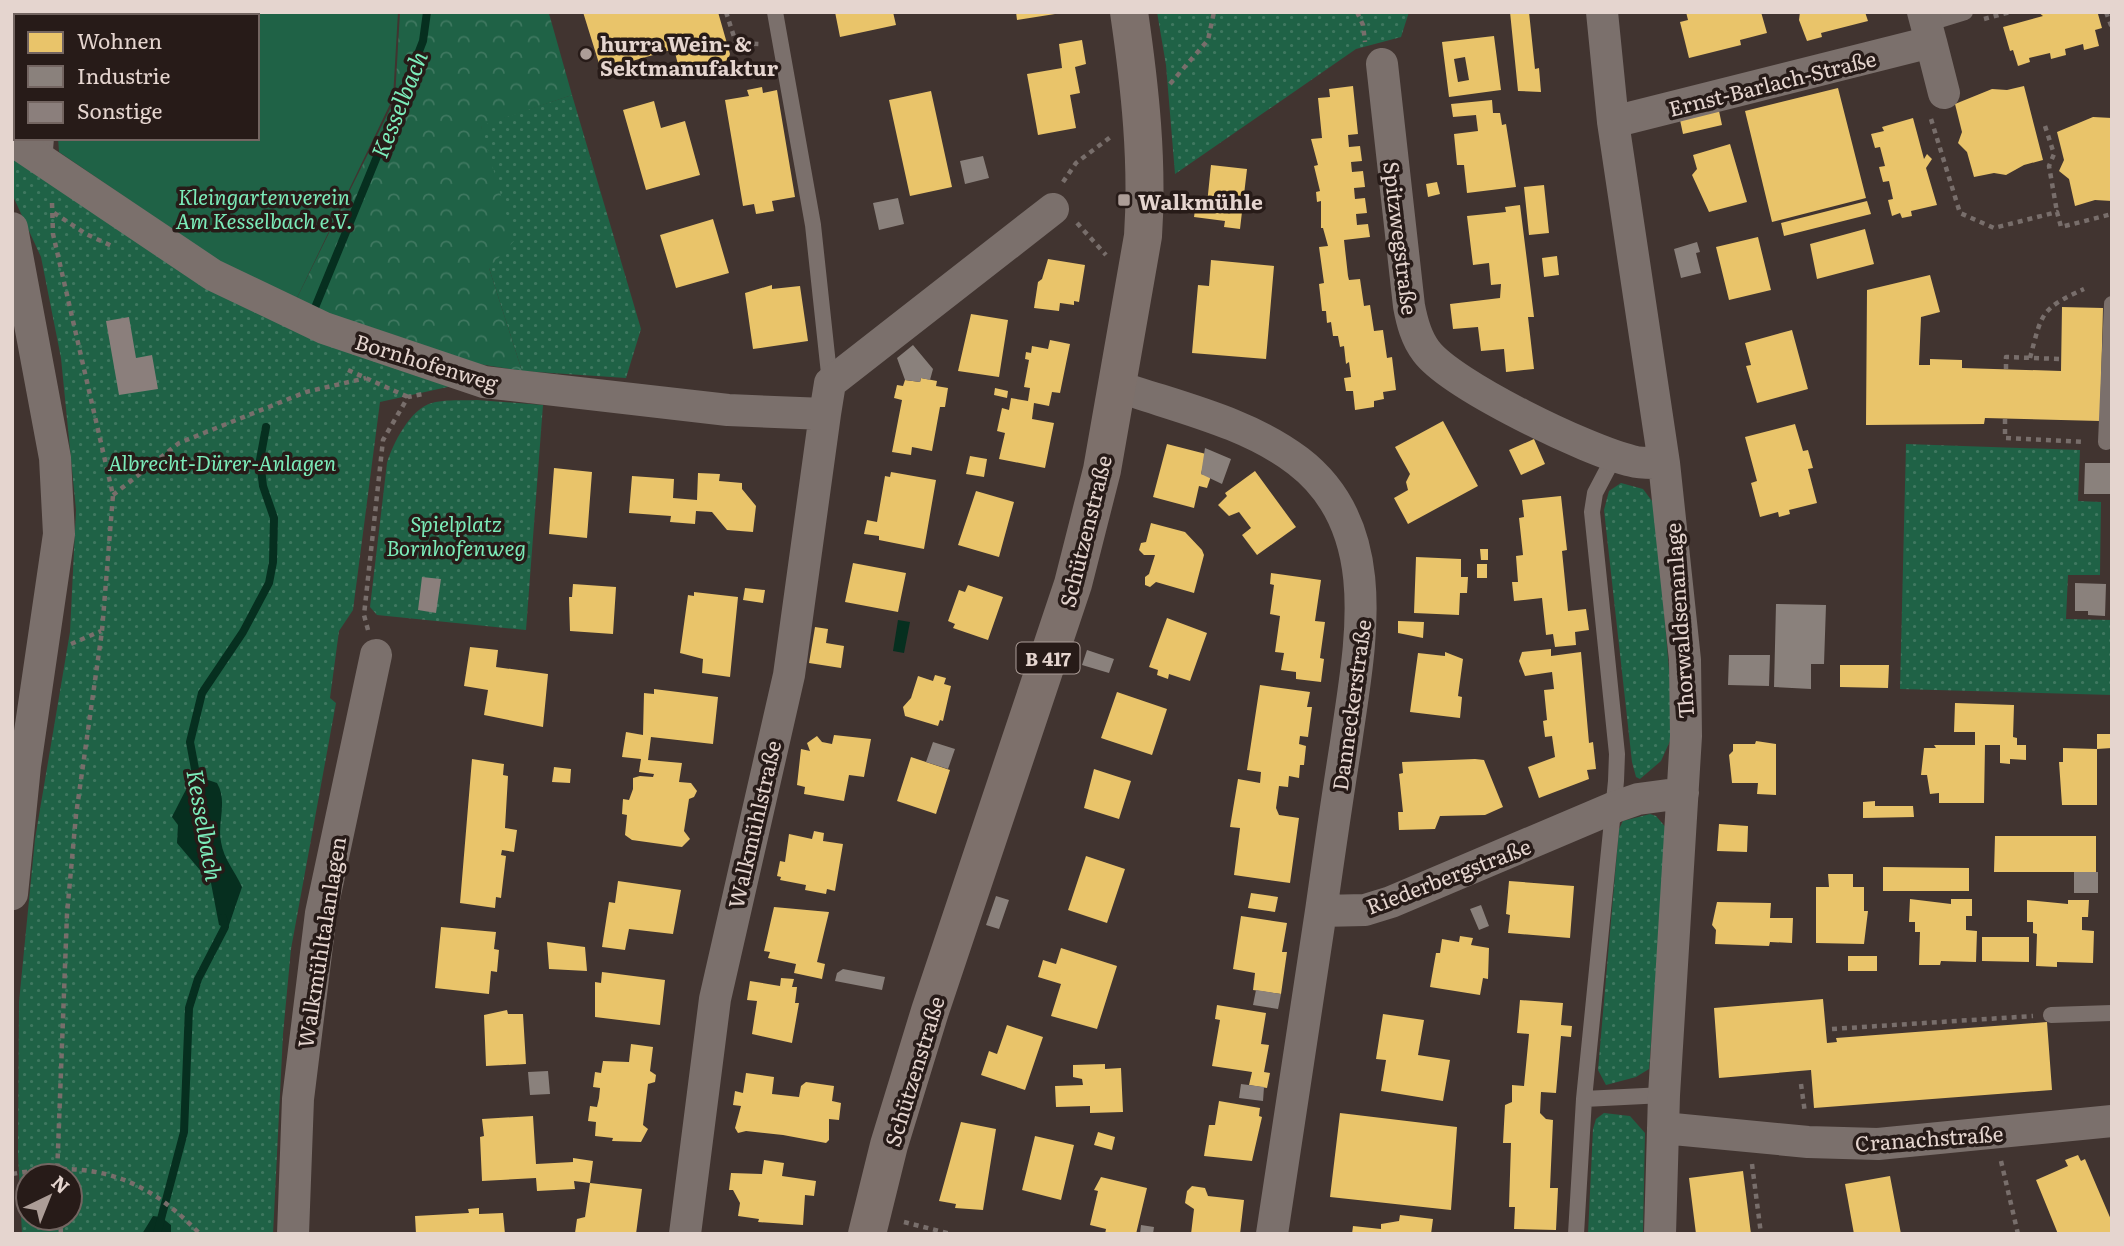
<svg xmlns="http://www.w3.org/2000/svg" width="2124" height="1246" font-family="Literata,serif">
<defs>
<pattern id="grass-dots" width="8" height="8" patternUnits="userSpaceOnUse" patternTransform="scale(1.75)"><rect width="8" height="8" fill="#1f6246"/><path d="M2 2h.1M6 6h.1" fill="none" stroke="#3f7860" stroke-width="1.8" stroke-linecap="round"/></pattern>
<pattern id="forest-crowns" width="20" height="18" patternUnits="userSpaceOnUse" patternTransform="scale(1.75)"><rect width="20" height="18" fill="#1f6246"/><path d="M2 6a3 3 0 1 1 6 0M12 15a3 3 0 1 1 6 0" fill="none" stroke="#3f7860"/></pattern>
</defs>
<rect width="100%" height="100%" fill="#413430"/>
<path fill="url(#grass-dots)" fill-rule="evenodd" d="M1157,12h252l-8,25 -45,12 -181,125 -9,-109z
M572,95l69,234 -15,49 -104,-7 -33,-103 -8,-143z
M12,155l449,229 -81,18 -27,208 -14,21 -9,67 6,5 -45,246 -8,85 -10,200h-251l-4,-80 1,-152 16,-163 35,-207 6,-122 -15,-152 -20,-101 -29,-63zM28,1176h42v42h-42z
M477,400l66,5 -17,225 -149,-15 -7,-8 17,-144c6,-20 24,-55 45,-60 14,-4 31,-2 45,-3z
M1906,444l174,6 -2,51 23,1 -1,73h-32l-2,44 46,1v75l-212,-6z
M1621,483l22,6 12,16 16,188 -1,48 -9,20 -21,18 -4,-2 -4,-15 -28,-252 5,-19z
M1650,814l6,2 12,14 -19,239 -13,8 -30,8 -8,-15 21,-241 4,-8z
M1604,1113l26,3 15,17 -2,101h-55l5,-105 3,-10z"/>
<path fill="url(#forest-crowns)" d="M12,12h14l1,4h-11v107l-4,-2z
M400,12h148l2,5 22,78 -91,31 33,115 -25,27 33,103 -100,-16 -127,-53 100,-203z"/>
<path fill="#1f6246" d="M45,12h353l-5,86 -98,204 -66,-34 -170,-116 -1,-14h199v-122h-211z"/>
<path fill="#062f1f" d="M898,620l12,2 -6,31 -11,-2z
M196,776l21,7c11,19 0,39 4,59 3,18 14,29 21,45l-14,41 -9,-3 -8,-42 -34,-40 1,-18 -6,-8c5,-9 17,-36 24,-41z
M153,1216l8,1 10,8v9h-29z"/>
<path fill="#e9c46a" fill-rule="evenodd" d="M583,12h135l12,42 -2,6 -47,16 -7,-27 -73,21z
M835,12h58l3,13 -56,12z
M1016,12h39v2l-38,6z
M1510,12h19l6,57 4,-1 2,24 -23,-1z
M1686,12h75l6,21 -27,7 1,5 -52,13 -9,-36 8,-2z
M1800,12h65l3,9 -47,12 1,4 -15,4 -8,-21z
M2038,12l60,2 4,14 -7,2 4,16 -15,4 -1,-6 -18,5 1,6 -15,4 -1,-6 -21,5 1,4 -12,4 -5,-16 -3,1 -7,-24 40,-11z
M1494,36l7,54 -52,7 -7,-55zM1465,57l4,23 -11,2 -4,-23z
M1082,40l4,24 -11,3 5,26 -10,2 6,33 -38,7 -11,-61 35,-6 -3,-24z
M1353,86l5,48 -10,1 1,12 11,-1 2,15 -11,1 1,10 11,-1 2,16 -11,1 1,11 10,-1 2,15 -11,1 1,11 11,-1 2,13 -26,3 4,36 1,4 11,-1 4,27 6,-1 4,26 9,-1 4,28 5,-1 4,33 -13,2 1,7 -10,2v6l-19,3 -2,-19h-7l-2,-13 7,-1 -2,-15 -3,2 -2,-18 -4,1 -2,-11h-5l-2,-14 -4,1 -1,-12h-4l-3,-27 5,-1 -5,-36 9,-1 -5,-18h-2v-27l-4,1 -1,-10 4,-1 -6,-25 4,-1 -7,-26 11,-1 -4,-40 12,-1 -1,-8z
M2024,86l19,74 -19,5 -18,10 -12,-2 -20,4 -7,-25 -9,-9 4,-11 -7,-28 37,-15 15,1z
M762,87l1,6 14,-3 18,107 -23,4 2,10 -18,3 -2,-10 -11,2 -18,-106 24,-4 -2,-6z
M1838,88l28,110 -94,24 -27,-111z
M931,91l21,96 -42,9 -21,-96z
M1492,100l1,13h7l2,12 4,-1 10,63 -49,6 -3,-28h-7l-3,-31 24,-3 -2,-16 -23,2 -2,-13z
M654,101l7,27 24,-7 15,54 -54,15 -23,-80z
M1719,111l3,14 -39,9 -3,-14z
M2093,117l19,1v83l-17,-1 -20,6 -6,-27 -10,-8 5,-11 -7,-28z
M1913,118l11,41 3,-5 5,5 -6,9 11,37 -26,6 1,5 -10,2 -2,-5 -8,3 -4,-16 5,-1 -4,-18 -6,1 -4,-15 6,-1 -5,-19 -5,1 -4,-14 13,-3 -2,-4z
M1730,144l17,58 -38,10 -17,-37 5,-6 -4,-14z
M1211,165l36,4 -7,60 -16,-2 1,-6 -31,-4 2,-14 11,1z
M1437,182l3,12 -12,3 -2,-13z
M1544,185l5,48 -20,2 -5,-48z
M1867,201l4,13 -87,22 -3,-13z
M1520,205l14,112h-6l6,52 -28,3 -2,-23 -23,2 -3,-24 -25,2 -3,-25 50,-6 1,-14 -10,1 -2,-22 -16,2 -6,-49 39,-4 -1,-5z
M713,219l16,54 -53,15 -16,-53z
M1865,229l9,35 -57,15 -7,-35z
M1758,237l13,53 -42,10 -13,-53z
M1557,256l2,19 -15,2 -2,-19z
M1048,259l37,6 -6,37 -5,-1v4l-14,-2 -1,8 -25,-3 4,-26 4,-3z
M1211,260l63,6 -8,93 -74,-6 6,-68 11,1z
M1930,275l10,37 -19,5 -2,48h11v-6l32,1v8l99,3 1,-64 41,1 -3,113 -115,-3 -1,6 -118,1 1,-135z
M772,285v4l28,-3 8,55 -55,8 -8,-56z
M971,314l37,6 -9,57 -41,-6z
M1792,330l16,59 -51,14 -11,-37 5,-1 -6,-22z
M1050,340l20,4 -10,49 -8,-1 -3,14 -15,-3 -2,16 22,4 -9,45 -46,-9 6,-26 -8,-2 5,-23 7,2 2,-12 17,3 2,-13 -6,-1 5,-27 -4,-1 1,-7 5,1 1,-7 16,3z
M921,378l16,3 -1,5 12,2 -3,19h-5l-8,44 -20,-4 -1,8 -19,-3 10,-52 -8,-2 3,-13 6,1 2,-6 15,2z
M995,388l13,3 -1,7 -13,-3z
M1443,421l35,65 -70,38 -14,-26 14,-8 -2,-8 4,-8 -15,-27z
M1795,424l8,27 5,-1 5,18 -5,1 9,34 -28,7 1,4 -11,3 -1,-5 -18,5 -9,-34 6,-2 -12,-44z
M1534,439l11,25 -24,11 -12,-25z
M1167,444l39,10 -5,20 9,2v3l-3,9 -8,-2 -5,22 -41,-11z
M970,456l17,3 -3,18 -18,-3z
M554,468l38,4 -5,66 -38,-4z
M1255,471l41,56 -39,28 -15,-20 9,-7 -12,-16 -10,4 -11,-11 9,-9 -2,-3z
M891,472l45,8 -12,69 -45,-9v-4l-15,-2 3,-14 10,2 8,-46 5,1z
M698,473l22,1 -1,7 23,2v6l14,17 -3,26 -26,-2 -15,-18 -16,-1 -1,13 -25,-2 1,-6 -42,-3 3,-37 42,3 -1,19 24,2z
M976,491l38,11 -15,55 -41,-12z
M1561,496l6,54 -5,1 6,60 18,-2 3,21 -14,2 1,13 -21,2 -2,-13 -7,1 -4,-37 -28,3 -2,-19h6l-2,-26 7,-1 -4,-37 5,-1 -2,-17z
M1151,523l34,9 17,18 2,5 -10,38 -38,-11 -6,5 -5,-2v-8l4,-3 6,-19h-11l-5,-5 2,-7 5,-1z
M1480,549h8v11h-7z
M1416,557l45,2v18h7l-1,16h-7l-1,22 -45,-2z
M853,563l53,10 -8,39 -53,-10z
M1477,564h10v14h-10z
M1271,573l50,7 -6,41 10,1 -5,36 4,1 -3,23 -25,-3v-7l-15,-2 3,-17 -9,-1 5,-36 -10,-2 4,-29 -4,-1z
M573,584l43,3 -3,47 -43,-3 -1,-34h3z
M968,585l35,12 -15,43 -35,-12 2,-4 -7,-3 11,-31 6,2z
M745,588l20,2 -2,13 -20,-3z
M694,592l44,5 -8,80 -28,-4 1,-14 -23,-6 8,-58 6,1z
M1167,618l40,15 -17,48 -21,-7 -1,5 -11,-4 1,-5 -9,-3z
M1398,621l26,1 -1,16 -25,-5z
M815,627l13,2 -2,14 18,3 -3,22 -32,-5z
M470,647l28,3 -2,17 52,7 -5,53 -59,-12 4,-25 -24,-4z
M1551,649v7l30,-4 8,91 4,-1 3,27 -9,1 2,9 -50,19 -11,-31 27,-10 -3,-21 -7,1 -2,-16 4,-1 -3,-30 10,-1 -2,-17 -27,4 -6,-15 3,-9z
M1445,652l18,7 -5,37 4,1 -2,21 -50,-6 8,-59 27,3z
M1840,665h49l-1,23 -48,-1z
M935,675l11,3 -2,6 7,2 -8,35 -3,-1 -2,6 -33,-10 -2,-9 8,-9 7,-22 15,5z
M1260,685l50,7 -3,15h5l-4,30 -8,-1 -1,8 7,2 -2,19h-4l-1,13 -10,-2 -1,11 -9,-1 -3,22 3,7 20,3 -9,65 -56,-8 6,-47 -10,-1 8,-48 22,4 1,-11 -14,-2z
M654,689l64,8 -5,47 -62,-7 -3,23 34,3 -3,19 12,1 6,8 -3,6 -5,2 -5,32 6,8 -8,8 -50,-7 -7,-5 2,-20 -5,-1 1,-15 6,1 4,-11v-11l7,-2 13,1 1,-3 -15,-2 2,-13 -19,-2 4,-25 17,3 1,-42 10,1z
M1117,692l50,17 -15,46 -51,-17z
M1955,703l59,2 -1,32 4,1v7h9v15l-16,-1v5l-10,-1v-18h-15l-1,58h-45v-10l-9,1 -3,-19h-6l3,-27h12l-2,-3h41v-13h-21z
M2097,734h15v14l-15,1z
M834,735l37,4 -7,38 -15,-2 -5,26 -40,-7 1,-7 -8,-2 4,-36 9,2 -3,-8 10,-7 5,6 10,2z
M1756,741l20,3v51l-19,-1 1,-11h-26l-3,-28 4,-4v-7h22z
M2063,748l34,1v56h-35l-3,-43h4z
M911,757l39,13 -14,44 -39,-13z
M472,759l32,5 -1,11 5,1 -3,52 12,2 -3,22 -12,-2 -1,5 5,1 -5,42 -5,-1 -1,11 -35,-5z
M1475,759l9,1 19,47 -18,8 -45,1 -5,13 -36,1 -1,-18h5l-4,-38 4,-1 -1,-11z
M554,767l17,2 -1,14 -18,-1z
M1094,769l37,12 -12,38 -35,-11z
M1875,801v5h38l1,11 -51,1v-16z
M1719,824l29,2 -1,26 -30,-1z
M814,831l10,2 -1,8 20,3 -8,47 -8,-2 -1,5 -21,-4 1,-5 -26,-5 1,-3 -4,-1 3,-15 5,1 4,-28 23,5z
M1995,836h101v36h-102z
M1086,856l39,13 -18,54 -39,-13z
M1883,867l86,1v23h-86z
M1828,874h25v13h11v24h4l-4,33 -48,-1v-56h13z
M618,881l63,9 -8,44 -44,-5 -4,21 -23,-3 7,-45 6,1z
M1509,881l65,5 -4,52 -62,-5 2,-18 -4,-1z
M1251,893l27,4 -3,15 -27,-4z
M1910,899l41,5v-5h21v17h-6v14l11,1 -1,31 -35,-1 -1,4h-21l1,-33h-5v-10h-6z
M2027,900l41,4v-4h21l-1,17h-6v13l12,1 -1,32 -36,-1v5l-21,-1 1,-32 -4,-1v-11h-6z
M1717,902l54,1 -1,15h23l-1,25 -22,-1 -1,4 -54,-2 1,-14 -4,-5z
M774,907l55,5 -12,50 8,2 -3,15 -28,-6 2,-9 -28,-6 2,-6 -6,-1z
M1241,916l46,7 -5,29h5l-6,42 -28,-4 2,-17 -22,-4z
M441,927l55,5 -2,17 5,1 -2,22 -6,-1 -2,23 -54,-6z
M1460,936l13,2 -2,7 18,3 -1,31 -5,-1 -3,17 -50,-8 6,-34h4l2,-14 17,3z
M1982,937h47v25l-47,-1z
M547,942l38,5 2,24 -38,-2z
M1061,948l56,18 -20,63 -46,-13 10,-32 -23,-7 5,-17 13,4z
M1848,956h29v15h-29z
M602,972l63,8 -5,45 -65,-8v-35l6,1z
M781,978l13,1 -2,8h5l-2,16h4l-7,40 -40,-9 5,-33 -10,-1 3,-19 30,5z
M1823,999l4,44 10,-1 -1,-4 211,-16 5,68 -238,18 -3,-38 -92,8 -5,-70z
M1520,1000l43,3 -2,22 11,1 -1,11 -10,-1 -5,57 -15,-1 -1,21 6,6 7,1 -3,68h8l-2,42 -42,-1 1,-22h-6l2,-64h-8l2,-38 7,-3v-17l12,1 5,-52 -12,-1z
M1217,1005l49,8 -5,31 8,1 -5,27 6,1 -3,15 -18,-3 3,-13 -40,-6 8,-46 -5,-1z
M507,1010l1,4h15l3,50 -40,2 -2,-51z
M1383,1014l41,6 -6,35 32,5 -7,41 -62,-10 5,-31 -10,-1z
M1007,1025l36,12 -18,53 -44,-15 8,-24 8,3z
M631,1044l22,3 -3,24 6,4 -1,7 -7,2 -5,41 5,4 -7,13 -29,-1 1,-3 -18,-2 1,-14 -8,-1 2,-15 7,1 2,-9 1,-10 -7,-1 2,-15 6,1 2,-12 26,1z
M1105,1064v5l16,-1 2,44 -33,1v-7l-34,1 -1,-21 28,-1 -1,-6 -9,-2v-12z
M746,1073l28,4 -2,17 27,3 2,-11 5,-4 28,4 -2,15 9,2 -2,17 -10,-1v21l-3,3 -43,-8 -37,-4 -8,2 -3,-5 6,-22 -8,-1 2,-14 8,2z
M1219,1101l41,7 -1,8 3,1 -10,44 -48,-5 5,-31h6z
M1340,1113l117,14 -6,83 -121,-13z
M533,1116l3,48 37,-2v-4l20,3 -3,22 -16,-2 1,8 -38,2 -1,-13 -54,3 -2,-44 4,-1 -2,-17z
M961,1122l35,7 -13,81 -28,-2 1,-4 -17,-3z
M1098,1132l17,5 -3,13 -18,-5z
M1035,1136l39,9 -13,55 -39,-10z
M2078,1155l3,6 4,-2 27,63v12h-54l-22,-54 32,-14 -3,-6z
M764,1160l20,3 -2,13 34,5 -2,15 -9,-1 -2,30 -45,-3 1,-3 -21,-3 2,-13 -7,-13h-4l2,-17 31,1z
M1743,1171l8,63h-55l-7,-56z
M1890,1176l11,58h-47l-9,-50z
M1101,1177l46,11 -11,46h-31l1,-5 -16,-4 8,-34 -4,-1z
M590,1183l52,6 -6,45 -61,-1 2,-14 8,-2z
M1192,1186l13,2 3,8 36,4 -4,34h-49l3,-25 -9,-6 2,-12z
M479,1208v6l24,-1 2,21h-89l-1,-18 54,-3 -1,-4z
M1400,1215l33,4 -2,15h-79l1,-8 28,3v-5l18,-3z"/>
<path fill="#8a817c" d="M983,156l6,22 -24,6 -5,-23z
M898,198l6,26 -25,6 -6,-27z
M1697,242l3,10 -4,1 5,20 -20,5 -7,-29z
M913,345l20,24 -3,11 -9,-2 -1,4 -15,-2 -8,-22z
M1205,448l26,11 -9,25 -21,-10z
M2085,463h26l-1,31h-26z
M2075,583l31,1 -1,32 -17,-1v-4h-13z
M1776,604l50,1 -2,59h-13v25l-37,-2z
M1087,650l27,9 -5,14 -27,-8z
M1729,655h41l-1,31 -41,-1z
M933,742l22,7 -7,20 -22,-7z
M2074,872h24v21h-24z
M996,896l13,4 -10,29 -13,-4z
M1481,905l8,21 -10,4 -9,-21z
M843,969l42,8 -3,13 -47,-9 2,-8z
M1256,990l25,4 -3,15 -25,-4z
M548,1071l2,23 -20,1 -2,-23z
M1241,1084l23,3 -1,14 -24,-3z
M1141,1225l13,2 -1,7h-13z"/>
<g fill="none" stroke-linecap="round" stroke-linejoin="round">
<path stroke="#062f1f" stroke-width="8" d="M314,310l85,-207 24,-62 4,-29
M198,785l-8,-43 12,-49 41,-61 26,-49 4,-21 1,-44 -11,-32 -3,-26 6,-33
M157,1234l27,-102 5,-124 9,-29 27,-52 -2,-9"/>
</g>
<path fill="#8b7f7c" d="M129,317l7,41 16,-3 6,34 -39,6 -13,-74z
M422,577l19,2 -5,34 -18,-3z"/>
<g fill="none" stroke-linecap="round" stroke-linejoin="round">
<path stroke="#786e6b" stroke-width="4.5" stroke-dasharray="5 5" stroke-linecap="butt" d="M726,12l10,31 23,1
M1357,12l6,13 2,17
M2106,12l6,16
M1984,19l26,-7
M1170,84l38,-44 6,-28
M1931,119l29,94 34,15 63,-16 4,15 51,-13
M2045,126l9,28 -5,12 8,46
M1063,182l13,-19 36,-27
M52,203l1,31 60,261 -11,136 -26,184 -9,99 -10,262
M54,213l32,21 28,13
M1077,223l29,32
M2030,358c12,-45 10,-49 54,-69
M2006,369v-12l55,2
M348,370l60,27
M2005,419v19l80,4
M113,495l66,-52 127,-51 60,-14
M368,630l-4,-15 19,-175 25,-43 15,-3
M71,644l30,-13
M1832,1029l201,-13
M1801,1084l4,29
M2001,1161l17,73
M1752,1164l9,70
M12,1174c80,-14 131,1 188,60
M60,1218l1,16
M904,1222l47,12"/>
<path stroke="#7b706c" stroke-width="16" d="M34,12l1,4
M775,12l38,213 17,158
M1926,24l39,-12
M44,161l2,-23
M2106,442l6,-138
M2051,1015l61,-2
M1584,1099l32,-318 1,-27 -25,-242 3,-19 20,-38
M1576,1234l8,-135 80,-4"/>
<path stroke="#7b706c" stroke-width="32" d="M1602,12l11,110 51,341 21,197 1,76 -22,359 -4,139
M1931,42l13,51
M1382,64l27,242c3,16 7,32 17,45 25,34 162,100 206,110 10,3 21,2 32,2
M1613,122l318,-80 -8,-30
M12,140l201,135 111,53 160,54 244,28 97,4 5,-31 223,-174
M12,228l43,230 4,76 -34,232 -13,128
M1117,386c60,21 130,36 181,75 89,68 61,188 48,282 -9,56 -17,112 -25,168
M1663,1128l145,14 70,2 234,-23
M293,1234l5,-135 23,-186 55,-258
M685,1234l30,-235 74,-324 36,-261
M1272,1234l49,-323 44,-1 26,-8 224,-95 23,-8 45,-6"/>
<path stroke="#7d706b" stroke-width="38" d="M867,1234l22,-89 41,-134 143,-427 29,-114 41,-234c5,-75 -3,-149 -14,-224"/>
</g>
<g fill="#ac9d97" stroke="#271b18" stroke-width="2.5">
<circle cx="586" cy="54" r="7"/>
<rect x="1117" y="193" width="14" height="14" rx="3.5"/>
</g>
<g text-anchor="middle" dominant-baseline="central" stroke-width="7" stroke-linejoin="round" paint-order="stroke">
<rect fill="#271b18" stroke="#ac9d98" stroke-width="2" x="1016.5" y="642.5" width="63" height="31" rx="5"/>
<g font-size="19" font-weight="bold" fill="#e5d5cf">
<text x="1048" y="658">B 417</text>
</g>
<g font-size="21" font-weight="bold" fill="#e5d5cf" stroke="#271b18" text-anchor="start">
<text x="600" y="42">hurra Wein- &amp;<tspan x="600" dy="24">Sektmanufaktur</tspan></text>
<text x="1138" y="200">Walkmühle</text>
</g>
<g font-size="21" fill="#e5d5cf" stroke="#271b18">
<text transform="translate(1772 82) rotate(-14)">Ernst-Barlach-Straße</text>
<text transform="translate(1402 238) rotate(83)">Spitzwegstraße</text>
<text transform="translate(427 361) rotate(17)">Bornhofenweg</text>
<text transform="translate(1084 531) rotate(-76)">Schützenstraße</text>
<text transform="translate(1678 621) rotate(-94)">Thorwaldsenanlage</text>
<text transform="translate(1350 705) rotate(-82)">Danneckerstraße</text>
<text transform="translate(753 824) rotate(-77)">Walkmühlstraße</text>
<text transform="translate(1448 875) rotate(-21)">Riederbergstraße</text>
<text transform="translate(320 942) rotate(-81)">Walkmühltalanlagen</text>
<text transform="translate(913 1071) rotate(-73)">Schützenstraße</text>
<text transform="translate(1929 1137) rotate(-4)">Cranachstraße</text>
</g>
<g font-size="21" font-style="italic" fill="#7bebb9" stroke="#271b18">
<text x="264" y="195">Kleingartenverein<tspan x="264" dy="24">Am Kesselbach e.V.</tspan></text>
<text x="222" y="461">Albrecht-Dürer-Anlagen</text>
<text x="456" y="522">Spielplatz<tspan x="456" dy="24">Bornhofenweg</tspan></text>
</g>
<g font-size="23" font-style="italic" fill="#7cecba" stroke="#271b18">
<text transform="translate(398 104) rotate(-68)">Kesselbach</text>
<text transform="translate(206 825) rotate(80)">Kesselbach</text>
</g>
</g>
<rect width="2124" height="1246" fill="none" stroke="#e5d5cf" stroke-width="28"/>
<rect x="14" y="14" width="245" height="126" fill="#271b18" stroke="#736561" stroke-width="2"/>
<rect x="28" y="32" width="35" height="21" fill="#e9c46a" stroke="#736561" stroke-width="2"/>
<text x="77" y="49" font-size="21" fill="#e5d5cf">Wohnen</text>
<rect x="28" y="66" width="35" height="21" fill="#8a817c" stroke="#736561" stroke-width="2"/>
<text x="77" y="84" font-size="21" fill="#e5d5cf">Industrie</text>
<rect x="28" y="102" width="35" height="21" fill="#8b7f7c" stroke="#736561" stroke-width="2"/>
<text x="77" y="119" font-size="21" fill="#e5d5cf">Sonstige</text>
<g transform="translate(49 1197) rotate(43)"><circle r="33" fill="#271b18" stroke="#736561" stroke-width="2"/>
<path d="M0-5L12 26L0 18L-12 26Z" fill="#ac9d97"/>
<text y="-10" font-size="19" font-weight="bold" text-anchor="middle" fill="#e5d5cf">N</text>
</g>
</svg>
